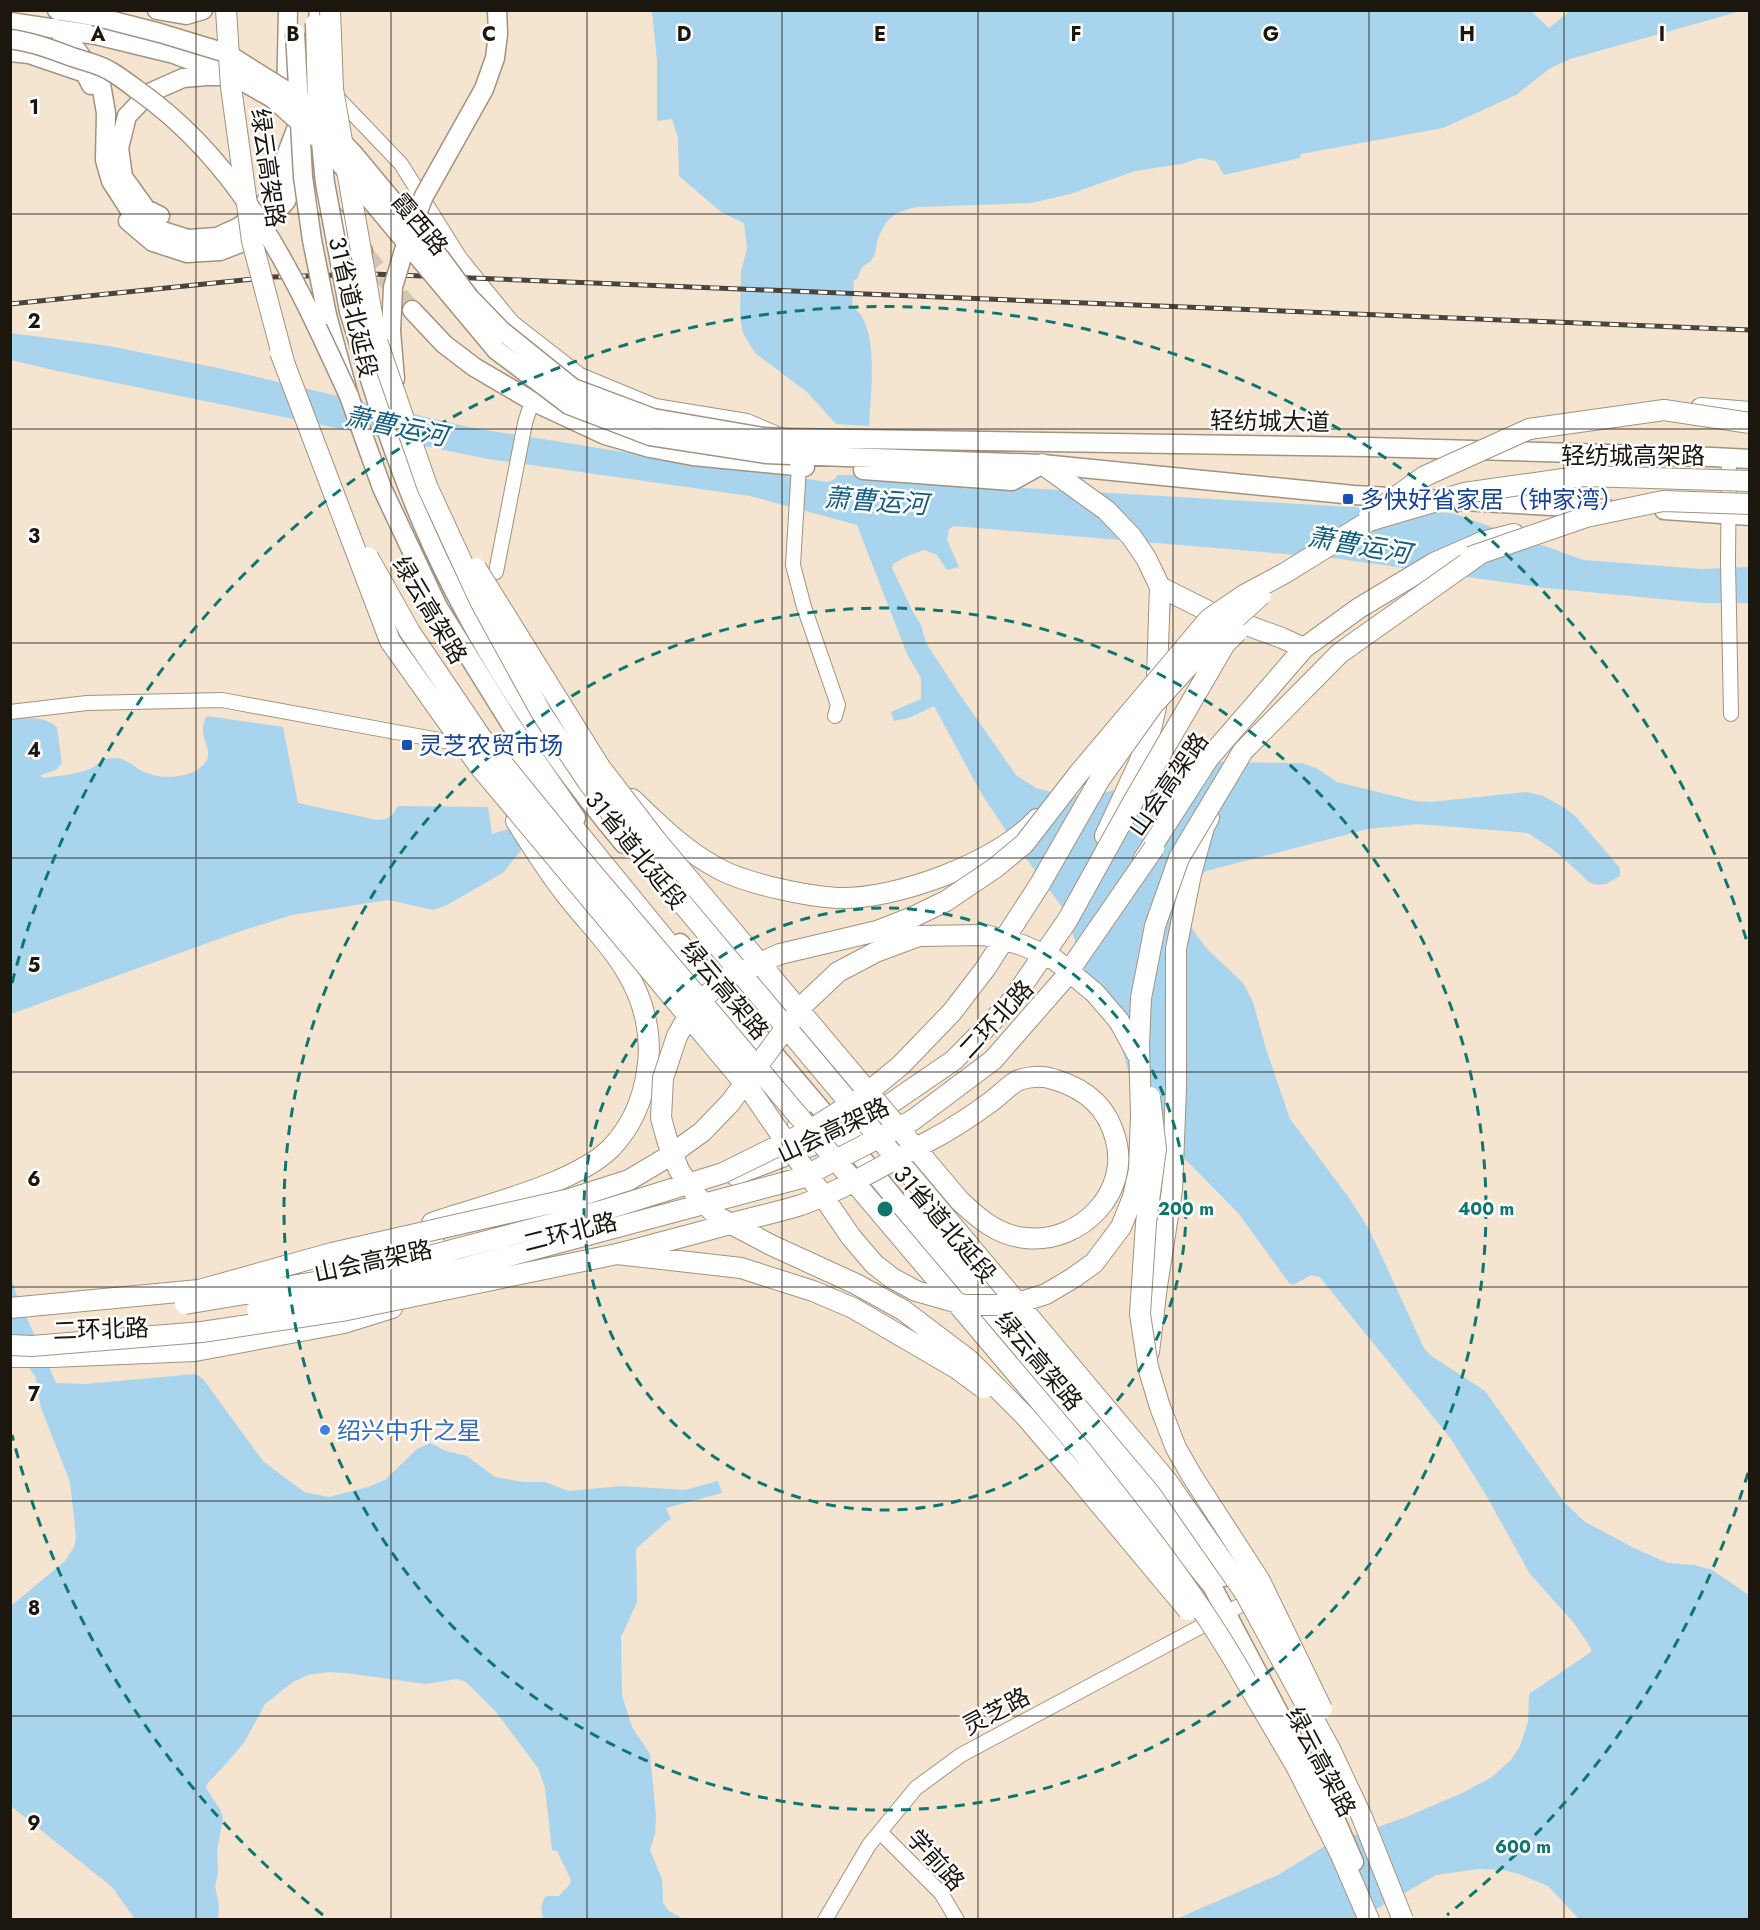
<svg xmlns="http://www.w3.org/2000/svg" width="1760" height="1930" font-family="Jost,'Noto Sans SC',sans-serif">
<rect width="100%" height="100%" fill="#f5e4cf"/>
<path fill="#a8d4ee" d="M1530,10l19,18 21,-17h171l-171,48 -21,10 -33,26 -73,33 -142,26 -1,4 -76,17 -8,-14 -16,-3 -19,6 -46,7 -65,23 -39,9 -113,4c-24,4 -33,12 -41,35 -1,4 -1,10 -3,14 -6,11 -12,5 -16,22l-4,2 -2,27c29,16 18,90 17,119l-33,-2 -29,-32 -52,-39 -12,-20 -3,-16 1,-46 6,-22 -3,-26 -23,-11 -42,-36 -1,-38 -6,-19 -15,2v-61l-5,-49z
M10,333l99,13 114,23 250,59 219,35 136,19 7,-3 2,-4h39l14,5 562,33 132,47 117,9 48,-2v36h-46l-157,-15 -213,-30 -379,-32 -5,3 -2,11 12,27 -12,3 -10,-15 -13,-5 -17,6 -14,8 -1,4 21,44 8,13 5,18 32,49 58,83 20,13 31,8 33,-2 114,-32 88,1 16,6 19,13 78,19 16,1 96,-10 16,4 22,12 12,10 43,50v8l-14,8 -8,1 -8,-2 -35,-32 -27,-18 -110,-9 -50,5 -162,42 -9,8 -9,44 18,25 37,35 4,7 6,12 13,47 24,70 59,79 20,31 55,119 6,7 55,36 79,111 21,20 51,27 32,14 27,2 17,5 37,25v324h-170l-31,-33 -29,-12 -16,-4 -25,-1 -42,6 -77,44h-183l102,-44 47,-29 81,-29 56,-24 30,-16 19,-17 9,-14 8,-24 1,-28 62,-42v-4l-17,-25 -44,-49 -47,-84 -32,-51 -129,-159 -2,-3 -9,-2 -18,10 -4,-2 -50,-69 -54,-55 -24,-33 -32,-52 -12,-45 -26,-40 -26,-78 -54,-73 -30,-45 -47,-87 -25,12 -15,3 -3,-9 30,-13v-21l-14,-24 -50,-129 -107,-29 -262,-37 -435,-89 -42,-10z
M207,716l76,11 15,76 79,17c12,0 15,-4 21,-14l90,1 4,27 33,-10 7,12 -28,36 -55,32 -15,6 -46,-10 -96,15 -54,17 -227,82 -1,-294c18,-2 32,-5 47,7l5,36 -6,7 -15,5 1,3c15,-2 31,-3 45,-8 13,-4 11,-13 29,-12 10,0 19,10 28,14 17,8 48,7 61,-9 11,-15 -11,-27 2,-47z
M10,1274l7,22 39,87 30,1 110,-10 7,5 60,82 41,31 25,5 39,-10 17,-7 32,-31 13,-6 16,8 21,5 28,21 28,5h22l23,9 54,-5 63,4 33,-9 4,12 -56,15 5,11 -5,3 -30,27 1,53 -16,35 1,58 10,32 18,27 6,62 -1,18 -5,16 12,29 1,24 6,8 15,8h-140c-4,-7 -3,-16 2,-23h13l11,-12 1,-4 -14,-29 -5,-1 -7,-62 -7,-20 -42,-56 -30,-30 -8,-3 -33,5 -79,-11 -17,-1 -21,3 -15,7 -28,22 -20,37 -20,24 -18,19 -1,4 15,23 2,8 -6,32 1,23 -3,12 4,19 -1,14h-83l-23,-32 -101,-81v-200l54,-45 9,-14 2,-10 -6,-55 -29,-74 -5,-30 -8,-12 -17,-14z"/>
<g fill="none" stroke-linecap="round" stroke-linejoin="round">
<path stroke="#d4c5b2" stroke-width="18" stroke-dasharray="18 9" stroke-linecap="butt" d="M365,254l47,56"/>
<defs>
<path id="minor" d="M334,94l67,70 59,94 52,64 68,53 75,31 92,15 33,14
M1729,458l-1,104 3,152
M799,466l-6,99 11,42 34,98 -3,11
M496,572l29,-149 7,-22
M10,712l77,-9 135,-3 244,45
M880,1832l61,61 16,27
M825,1920l44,-75 47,-57 45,-33 282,-151"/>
<path id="major" d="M57,10l37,6
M157,10l29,5 17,-5
M10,22l86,13 78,19 47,18
M55,28l21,21 25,35 5,29 -1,47 6,21 18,28 31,21 28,9 29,-2 22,-10 22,-17 12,-20 27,-71
M316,39l3,-29
M10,52l19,2 56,19 6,12
M286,105l2,-95
M300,176l63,75
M160,216l-14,-7 -23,-32 -4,-29 8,-32 22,-23 34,-15 24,-2h26
M128,221l25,21 34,11 33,-2 26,-10 23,-21 17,-19 17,-45
M412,310l32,34 30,23 58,34 73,34 45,13 43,8 112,11
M349,311c18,60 36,119 59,177 49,128 128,251 216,356
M327,315l22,81 33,92 56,119 72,116 66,95
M391,331l4,48
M789,438l579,9 345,10 37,2
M791,455l251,9 312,31 253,14
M863,470l149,11 29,-16
M1664,510l86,6
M680,943l162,191 370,452 125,237 17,39
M913,1193l311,384"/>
<path id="highway" d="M1701,408l49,4
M1042,464l64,46 25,26 15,22 14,29 -4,120 -6,26 -11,30 -34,73
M1160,587l48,24 74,27 22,10
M513,753l253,310
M632,799c28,27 54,53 89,71 28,14 84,26 116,28 58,2 160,-35 200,-79
M1143,860l65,-101 96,-111 55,-40 75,-45 48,-21 32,-8
M784,1067l17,39 -3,21
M735,1175l107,-41 16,-8 96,-66 56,-57
M432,1223c49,-17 143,-39 179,-75 20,-21 32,-49 36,-77 6,-35 -3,-71 -21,-100 -16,-28 -40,-50 -59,-75 -19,-24 -35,-50 -51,-75
M279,1275l157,-29
M1149,1352l8,-66 15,-96 4,-101v-140l15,-75 13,-47 5,-9
M10,1357h41l144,-6 149,-28 48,-15
M1246,1681l50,85 45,89 28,65"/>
</defs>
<use href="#minor" stroke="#a2927f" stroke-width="16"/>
<use href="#major" stroke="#a2927f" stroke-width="21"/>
<use href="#highway" stroke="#a2927f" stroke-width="22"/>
<use href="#minor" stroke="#fff" stroke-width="14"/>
<use href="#major" stroke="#fff" stroke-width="18"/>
<use href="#highway" stroke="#fff" stroke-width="20"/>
<defs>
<path id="rail" d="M10,304l262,-27 100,-3 1378,56"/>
</defs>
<use href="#rail" stroke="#4c4439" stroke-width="5"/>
<use href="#rail" stroke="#fff" stroke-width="3" stroke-dasharray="9" stroke-linecap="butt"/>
<defs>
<path id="major-bridge" d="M94,16l66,17 66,20 75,47 51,52 89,107 28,38 33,34 71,57 80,30 110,19 26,1
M315,23l2,78 8,82 24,128
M295,33l8,144 9,63 15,75
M10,39c22,3 41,10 62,18 12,4 27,7 38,14 9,5 18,12 26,18 109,76 160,191 213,307
M233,76l39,22 51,45 173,207 73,55 81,31 116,18 25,1
M391,331l2,-44 15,-50 16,-41 60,-107 11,-31 3,-24 -1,-24"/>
<path id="highway-bridge" d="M226,10l5,77 21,154 32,121
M330,10l3,79 43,249 51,148 53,115 62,113 46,68 41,55 41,52 497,592 78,112 85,156 32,68 41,103
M280,352l110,289 89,125 272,325 100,146 23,27 18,14 24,13 49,14h31l28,-4 22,-7 27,-16 21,-15 27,-36 12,-30 6,-27 2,-55 -2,-70 2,-47 14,-72 24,-68 64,-107 97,-98 140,-99
M1369,516l56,-40 104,-47 135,-19 86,13
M368,557l42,75 71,105 88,108 513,606c59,74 118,148 164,230
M1470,557l116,-40 77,-16 87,3
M476,568l124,199 56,73 304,361c19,18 39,35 66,37 54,6 106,-46 89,-101 -8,-30 -30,-48 -59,-57 -4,-1 -9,-3 -13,-3 -7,-1 -20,1 -26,4 -9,5 -17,14 -25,20 -19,14 -40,28 -61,39 -43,22 -85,49 -130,65 -19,6 -38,10 -57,15 -42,12 -85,23 -127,34
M1010,1003l57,-82 67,-121 91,-156 12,-12
M1150,1097l6,52 -10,74 -6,91 8,53 12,40 16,41 16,28 68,105 62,128
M185,1304l172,-29 244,-64 122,-38 87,-43 52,-33 39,-32 51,-53 33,-43 55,-85 60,-105 53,-74 62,-68 46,-42
M10,1308l189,-18 133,-37 238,-54 59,-19 37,-22 36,-26 28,-29 72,-97 36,-34 38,-20 43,-16 66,-1 37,10 32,14 41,34 24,28 18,33
M257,1310l92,-16 115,-26 337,-90 112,-58 80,-60 69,-79 92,-133
M10,1345l22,1 170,-14 145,-22 270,-56 124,14 72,23 40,17 103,60 27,20
M1082,1483l106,127
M1091,1493l-66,-77 -56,-56 -66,-50 -47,-26 -85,-39 -53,-28 -22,-22 -17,-25 -11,-27 -7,-25 2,-40 14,-42 17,-30 34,-29 52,-23 97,-23 36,-14 33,-16 49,-33 29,-24 55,-71 130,-154 35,-24 41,-22 84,-52 95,-28 120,-17 166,5"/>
</defs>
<use href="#major-bridge" stroke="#a2927f" stroke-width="21" stroke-linecap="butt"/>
<use href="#highway-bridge" stroke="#a2927f" stroke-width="22" stroke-linecap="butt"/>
<use href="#major-bridge" stroke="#fff" stroke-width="18"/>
<use href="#highway-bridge" stroke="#fff" stroke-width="20"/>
</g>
<path fill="none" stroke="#1b160e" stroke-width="1.5" stroke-opacity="0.55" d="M196,10v1910M391,10v1910M587,10v1910M782,10v1910M978,10v1910M1173,10v1910M1369,10v1910M1564,10v1910M10,214h1740M10,429h1740M10,643h1740M10,858h1740M10,1072h1740M10,1287h1740M10,1501h1740M10,1716h1740"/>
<g fill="none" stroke="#0f766e" stroke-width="3" stroke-dasharray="10 8">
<circle cx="885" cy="1209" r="301"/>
<circle cx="885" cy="1209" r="601"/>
<path d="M1748 1473A902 902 0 0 1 1447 1915M323 1915A902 902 0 0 1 12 1435M12 983A902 902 0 0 1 1748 945"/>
</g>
<g fill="#1a4fb4" stroke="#fff" stroke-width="2">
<rect x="1342" y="493" width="12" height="12" rx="3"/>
<rect x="401" y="739" width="12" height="12" rx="3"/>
</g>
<circle fill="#3f7fe0" stroke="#fff" stroke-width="2" cx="325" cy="1430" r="6"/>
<g text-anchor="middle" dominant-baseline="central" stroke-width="5" stroke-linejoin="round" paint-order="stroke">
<g font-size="24" fill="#1b160e" stroke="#fff">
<text transform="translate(268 168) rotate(82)">绿云高架路</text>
<text transform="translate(420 224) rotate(50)">霞西路</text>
<text transform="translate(353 307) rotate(77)">31省道北延段</text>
<text transform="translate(1270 421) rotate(1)">轻纺城大道</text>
<text x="1633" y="455">轻纺城高架路</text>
<text transform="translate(430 610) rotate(59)">绿云高架路</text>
<text transform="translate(1168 784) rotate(-55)">山会高架路</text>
<text transform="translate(636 850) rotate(51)">31省道北延段</text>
<text transform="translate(725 990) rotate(50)">绿云高架路</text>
<text transform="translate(996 1019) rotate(-47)">二环北路</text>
<text transform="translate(833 1130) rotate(-25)">山会高架路</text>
<text transform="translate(945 1224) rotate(50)">31省道北延段</text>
<text transform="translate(570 1232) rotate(-14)">二环北路</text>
<text transform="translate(373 1261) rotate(-12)">山会高架路</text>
<text transform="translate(101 1329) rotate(-2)">二环北路</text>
<text transform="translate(1039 1361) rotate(50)">绿云高架路</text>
<text transform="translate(996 1711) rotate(-28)">灵芝路</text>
<text transform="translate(1321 1762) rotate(62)">绿云高架路</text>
<text transform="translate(936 1860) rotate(48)">学前路</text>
</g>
<g font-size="24" fill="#164399" stroke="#fff" text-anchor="start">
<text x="1360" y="499">多快好省家居（钟家湾）</text>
<text x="419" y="745">灵芝农贸市场</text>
</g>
<g font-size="24" fill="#366cbe" stroke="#fff" text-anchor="start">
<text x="337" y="1430">绍兴中升之星</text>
</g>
<g font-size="26" font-style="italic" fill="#145f82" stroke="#fff">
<text transform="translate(396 426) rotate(12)">萧曹运河</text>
<text transform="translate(876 501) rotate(4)">萧曹运河</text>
<text transform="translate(1359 545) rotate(10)">萧曹运河</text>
</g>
</g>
<g font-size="20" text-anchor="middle" font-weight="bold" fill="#1b160e" stroke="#fff" stroke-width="5" stroke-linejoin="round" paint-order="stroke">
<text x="98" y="41">A</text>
<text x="293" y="41">B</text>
<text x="489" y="41">C</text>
<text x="684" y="41">D</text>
<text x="880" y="41">E</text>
<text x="1076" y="41">F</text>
<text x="1271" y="41">G</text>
<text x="1467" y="41">H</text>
<text x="1662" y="41">I</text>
<text x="34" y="114">1</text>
<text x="34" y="328">2</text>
<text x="34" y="543">3</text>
<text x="34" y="757">4</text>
<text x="34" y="972">5</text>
<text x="34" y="1186">6</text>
<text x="34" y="1401">7</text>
<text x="34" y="1615">8</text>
<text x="34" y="1830">9</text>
</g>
<circle cx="885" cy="1209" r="9" fill="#0f766e" stroke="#fff" stroke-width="3"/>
<g font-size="18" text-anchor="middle" font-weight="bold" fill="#0f766e" stroke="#fff" stroke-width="5" stroke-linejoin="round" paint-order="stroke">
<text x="1186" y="1215">200 m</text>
<text x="1486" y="1215">400 m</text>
<text x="1523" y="1853">600 m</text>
</g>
<rect width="1760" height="1930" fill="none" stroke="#1b160e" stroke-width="24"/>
</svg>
